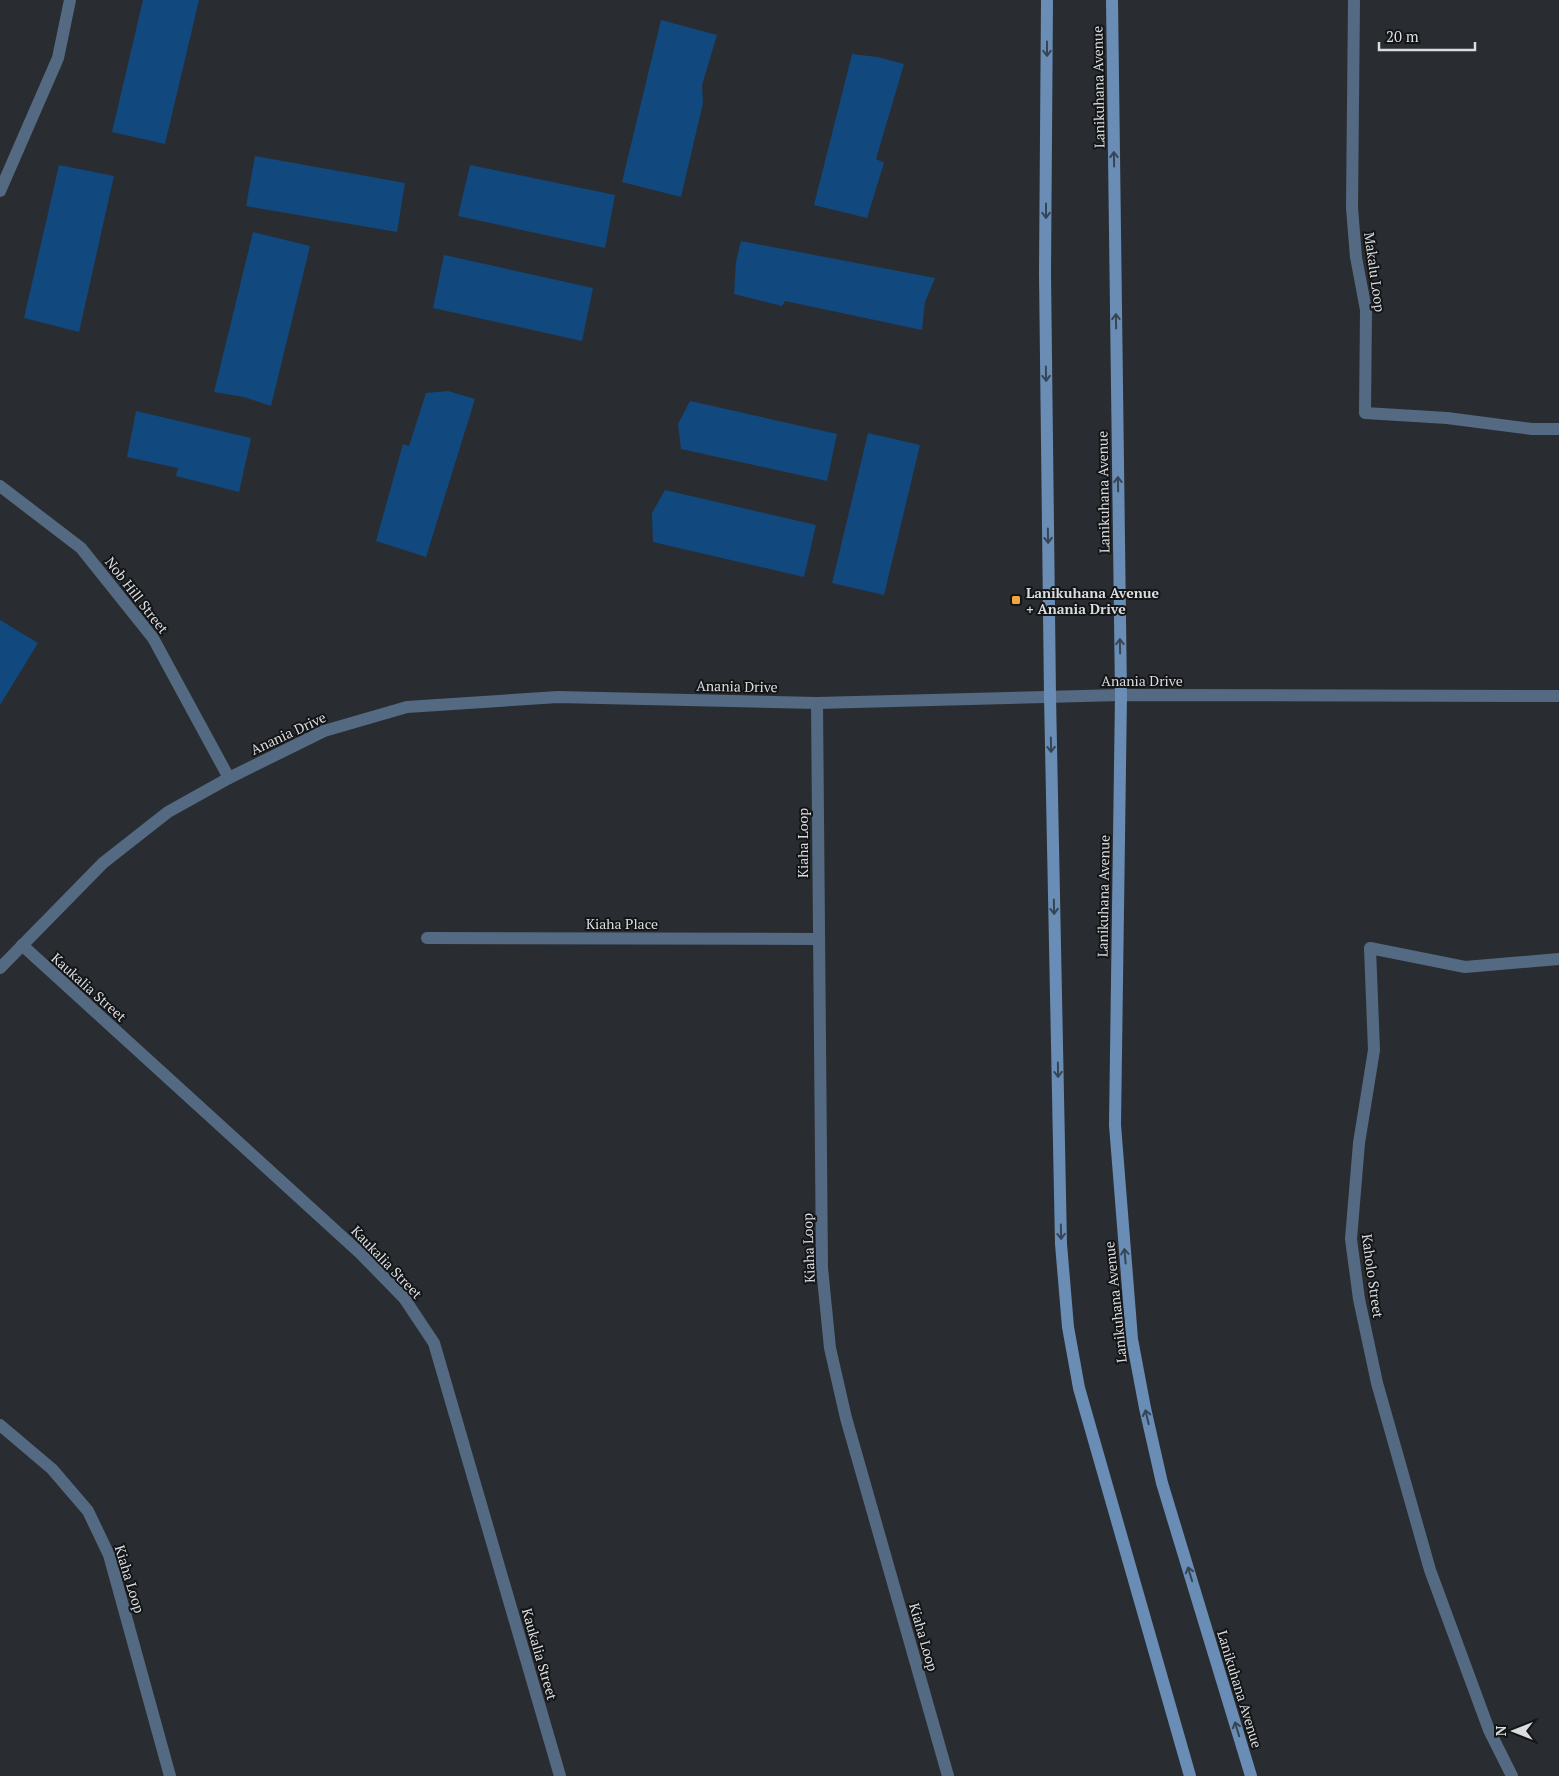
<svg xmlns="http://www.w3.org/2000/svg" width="1559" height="1776" font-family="'PT Serif',serif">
<rect width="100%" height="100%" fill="#292d31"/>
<path fill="#11487e" d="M143,0h56l-34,144 -53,-12z
M661,20l56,15 -15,50 1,18 -22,94 -59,-15z
M852,54l25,3 27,7 -28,95 8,4 -17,55 -53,-13z
M255,156l150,27 -8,49 -151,-26z
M59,165l55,11 -35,156 -55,-14z
M470,165l145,30 -10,53 -147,-32z
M253,232l57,14 -39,160 -27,-9 -30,-5z
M741,241l194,37 -10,24 -3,28 -137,-29 -3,5 -48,-12 2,-32z
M444,255l149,33 -11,53 -149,-33z
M448,391l27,8 -49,158 -50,-16 27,-97 6,2 17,-53z
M690,401l147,33 -10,47 -146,-32 -3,-25z
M136,411l115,27 -12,54 -63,-16 2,-8 -51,-11z
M868,433l52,12 -36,150 -52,-12z
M665,490l151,35 -12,52 -151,-35 -1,-29z
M0,620l38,23 -38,62z"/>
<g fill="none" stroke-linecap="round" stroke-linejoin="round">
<path stroke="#546a83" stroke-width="12" d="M1354,0l-2,208 4,49 10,53 -1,103 82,5 85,11h27
M0,191l58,-133 12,-58
M0,486l81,62 72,90 76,140
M817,703l5,565 8,80 16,70 102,358
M427,938l391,1
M22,945l338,308 44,45 30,45 126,433
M0,1425l52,44 36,42 21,44 61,221
M1512,1776l-23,-46 -59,-160 -53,-187 -18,-84 -8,-60 8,-96 15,-93 -4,-102 95,19 94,-8"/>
<path stroke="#546a83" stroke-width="12" d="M0,968l103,-105 65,-51 61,-34 95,-47 83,-24 151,-10 259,6 304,-8 438,1"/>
<path stroke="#6a8db5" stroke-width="12" d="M1047,0l-2,273 5,423 11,548 7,83 11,61 111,388
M1112,0l9,695 -6,430 17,214 13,69 17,75 89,293"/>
</g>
<defs><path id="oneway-shaft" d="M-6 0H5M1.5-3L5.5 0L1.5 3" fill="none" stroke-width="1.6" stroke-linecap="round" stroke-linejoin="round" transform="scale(1.25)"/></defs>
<g stroke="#364556">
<use href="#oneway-shaft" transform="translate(1047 49) rotate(90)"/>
<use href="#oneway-shaft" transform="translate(1114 159) rotate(-91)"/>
<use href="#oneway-shaft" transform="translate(1046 211) rotate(90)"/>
<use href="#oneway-shaft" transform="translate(1116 321) rotate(-91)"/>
<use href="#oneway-shaft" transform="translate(1046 374) rotate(89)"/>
<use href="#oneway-shaft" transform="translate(1118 484) rotate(-91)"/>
<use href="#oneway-shaft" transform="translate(1048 536) rotate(89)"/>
<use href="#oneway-shaft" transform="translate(1120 646) rotate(-91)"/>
<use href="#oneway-shaft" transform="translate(1051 745) rotate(89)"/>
<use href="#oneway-shaft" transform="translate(1054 907) rotate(89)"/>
<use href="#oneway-shaft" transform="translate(1058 1070) rotate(89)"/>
<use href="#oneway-shaft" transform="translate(1061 1232) rotate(89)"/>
<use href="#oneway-shaft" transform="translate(1125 1256) rotate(-95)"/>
<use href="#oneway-shaft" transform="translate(1147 1417) rotate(-103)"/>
<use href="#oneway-shaft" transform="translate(1190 1574) rotate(-107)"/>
<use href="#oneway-shaft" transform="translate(1237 1729) rotate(-107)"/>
</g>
<rect fill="#efa73e" stroke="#131517" stroke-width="2" x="1011" y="595" width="10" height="10" rx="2.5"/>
<g text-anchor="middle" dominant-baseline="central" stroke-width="4" stroke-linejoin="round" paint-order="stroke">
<g font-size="14" fill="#dadcdf" stroke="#131517">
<text transform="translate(1098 87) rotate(-91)">Lanikuhana Avenue</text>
<text transform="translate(1375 272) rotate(82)">Makalu Loop</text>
<text transform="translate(1103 492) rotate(-91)">Lanikuhana Avenue</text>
<text transform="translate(137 595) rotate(52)">Nob Hill Street</text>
<text x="1142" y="680">Anania Drive</text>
<text transform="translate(737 686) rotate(1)">Anania Drive</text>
<text transform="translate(288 733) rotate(-25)">Anania Drive</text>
<text transform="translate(802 843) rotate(-90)">Kiaha Loop</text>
<text transform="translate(1103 896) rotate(-89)">Lanikuhana Avenue</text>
<text x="622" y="923">Kiaha Place</text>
<text transform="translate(89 987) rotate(42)">Kaukalia Street</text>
<text transform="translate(808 1248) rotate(-92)">Kiaha Loop</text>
<text transform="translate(387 1262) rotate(46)">Kaukalia Street</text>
<text transform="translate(1373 1276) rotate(82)">Kaholo Street</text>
<text transform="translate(1115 1302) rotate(-96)">Lanikuhana Avenue</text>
<text transform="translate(130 1579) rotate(73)">Kiaha Loop</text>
<text transform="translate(924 1637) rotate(74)">Kiaha Loop</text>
<text transform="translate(540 1654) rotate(74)">Kaukalia Street</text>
<text transform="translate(1240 1689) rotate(73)">Lanikuhana Avenue</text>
</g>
<g font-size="14" font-weight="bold" fill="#dadcdf" stroke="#131517" text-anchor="start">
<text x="1026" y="592">Lanikuhana Avenue<tspan x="1026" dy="16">+ Anania Drive</tspan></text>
</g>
</g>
<g transform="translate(1514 1731) rotate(270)" stroke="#131517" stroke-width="4" paint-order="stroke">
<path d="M0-4L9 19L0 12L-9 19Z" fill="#dadcdf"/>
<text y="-8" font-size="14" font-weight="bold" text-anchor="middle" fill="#dadcdf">N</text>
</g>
<path d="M1379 42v8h96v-8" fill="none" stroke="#dadcdf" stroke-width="2.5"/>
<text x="1386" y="42" font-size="15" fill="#dadcdf" stroke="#131517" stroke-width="4" paint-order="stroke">20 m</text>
</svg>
